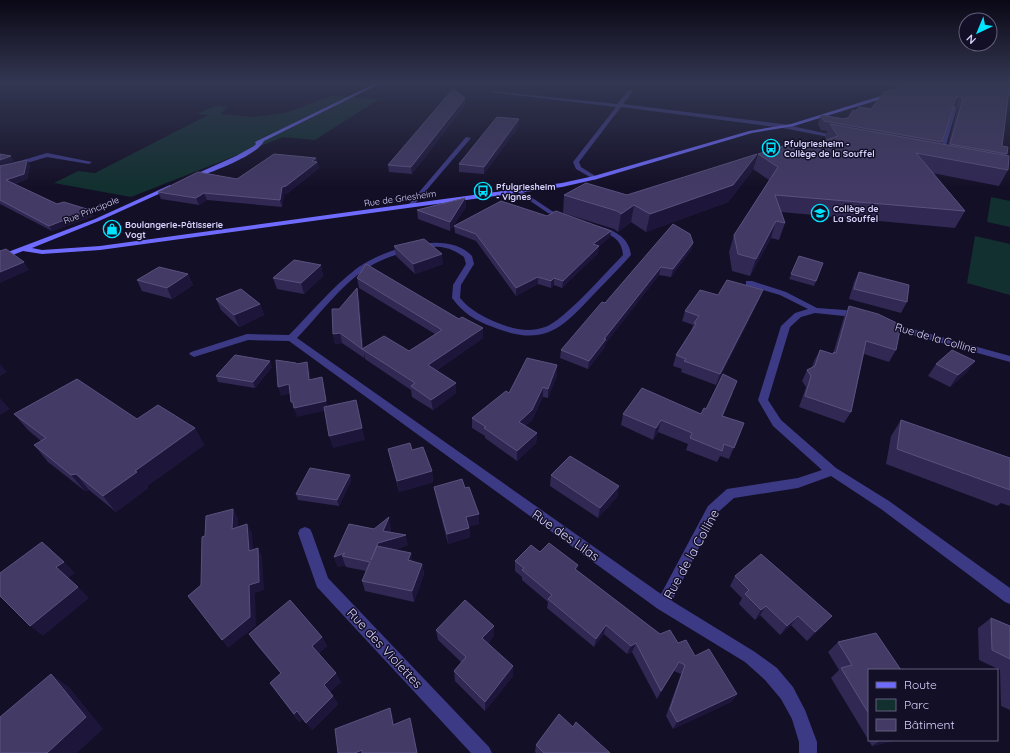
<svg xmlns="http://www.w3.org/2000/svg" width="1010" height="753" font-family="Quicksand,sans-serif">
<rect width="100%" height="100%" fill="#130f26"/>
<path fill="#12302f" d="M331,96l48,3 -64,41 -32,-3 -152,60 -77,-14 24,-12 17,2 113,-58 -11,-1 18,-8 13,1 -8,7 32,3 33,-4z
M991,197l19,4v26l-23,-5z
M975,236l35,8v51l-43,-12z"/>
<g fill="none" stroke-linecap="round" stroke-linejoin="round">
<path fill="#3d3a85" fill-rule="evenodd" d="M629,90l4,1 -10,13 160,20 59,13 -3,2 -56,-11 -162,-21 -42,55 2,5 16,10 1,1 -3,2 -19,-11 -3,-7 43,-55 -126,-15 2,-1 125,13z
M955,106l2,1 -14,49 -5,1 15,-50z
M466,137l5,1 -58,68h-4v-2z
M47,153l45,9 -3,2 -42,-7 -47,14v-4z
M519,189l33,22 17,6 -3,2 -18,-6 -31,-21 -1,-1z
M598,226c16,4 31,11 33,29 -11,13 -24,25 -36,38 -33,35 -50,55 -102,34 -17,-6 -30,-14 -41,-29l1,-13 13,-21 -2,-7c-16,-12 -30,-12 -49,-7 -16,3 -34,9 -48,18 -27,18 -48,47 -70,70l364,256 47,-88 19,-17 71,-11 24,-8 -49,-44 -15,-26 23,-74 14,-13 13,-4 -28,-14 -34,-10v-4h6l34,11 31,16 28,2 17,5 1,2 -4,3 -15,-4 -29,-3 -14,4 -11,10 -22,73 13,20 55,48 53,33 121,87v16l-5,-2 -124,-93 -50,-33 -33,12 -64,10 -18,16 -44,87 83,51 22,16 16,19 12,23 12,32v11h-18v-11l-7,-23 -11,-20 -16,-19 -20,-18 -87,-53 -369,-268 -41,-1 -54,17 -5,-3 2,-2 56,-18 42,1c22,-22 42,-47 67,-66 25,-19 91,-41 116,-13l2,8 -13,21 -1,13c10,12 23,19 38,25 15,6 31,10 47,4 19,-6 62,-56 78,-72 -1,-17 -14,-21 -27,-26v-2z
M887,322l123,34v6l-126,-35 -1,-2z
M305,527l5,2 2,4 16,45 161,169 3,6h-21l-154,-166 -19,-54 2,-4z"/>
<path fill="#6f6bff" fill-rule="evenodd" d="M376,83h5l-117,58c-7,15 -55,32 -72,38l-5,-1 49,-22 18,-10 2,-2 -1,-2z
M905,83h5l-19,13 -97,30 -42,7 -155,46 -35,8 -462,63 -58,4 -19,-3 -23,9v-5l95,-36 75,-34 3,2 -1,1 -73,33 -67,27 10,2 58,-4 462,-63 32,-7 155,-45 42,-7 96,-30z"/>
</g>
<path fill="#312854" fill-rule="evenodd" d="M880,83h22l-12,8 120,-8v13h-2l-6,50 5,8 -1,1 2,15 -9,16 -67,-13 33,38 -10,17 -174,-16 4,11 -6,17 -8,-2 -21,38 -18,-5 -3,-19 5,-17 35,-55 -16,-11 5,-15 51,-8 17,-6 -1,-3 2,-6 -6,-1 -3,-6 3,-9 23,4 4,-1 8,-7 15,-2 16,-18 3,-6zM956,105l2,2 -10,38 -7,-1 12,-38z
M466,104l-54,70 -23,-2 -1,-7z
M519,126l-35,48 -25,-2v-8z
M316,158l3,10 -31,25 -4,1 -2,13 -75,-7 -8,5 -38,-6 -3,-7 79,-13z
M30,165l-3,14 -13,5 43,20 37,12 -42,15 -52,-27v-38z
M753,170l-25,32 -82,30 -15,-10 -13,10 -4,-3 -51,-16 1,-18h63z
M465,198l1,9 -16,24 -32,-12 -1,-9z
M454,226l156,11 -11,9 -1,7 -36,35 -8,-3 -3,3 -13,-4 -22,12 -40,-55 -21,-8z
M693,243l-2,7 -20,27 -12,-2 -54,69v3l-17,22 -28,-11 1,-8 44,-47z
M394,246l49,18 -28,10 -19,-18z
M799,256l17,25 -2,5 -25,-7z
M321,265l2,11 -19,18 -27,-5 -4,-11z
M859,272l48,30 -6,11 -52,-14 5,-17z
M188,274l5,11 -21,14 -30,-8 -5,-11z
M357,278l102,41 24,9v10l-47,33 20,22 -23,17 -21,-13 -1,-7 -46,-31 -1,-5v4l-22,-15 -7,1 -2,-10 6,-25 20,-12 4,51 46,3 26,-17 -76,-46z
M763,290l-4,10 -43,85 -35,-13 1,-3 -9,-3 3,-11 15,-24 2,-6 -11,-4 3,-10 33,-16z
M216,299l44,5 4,11 -25,12 -18,-17z
M849,306l47,44 -7,12 -25,-8 -13,58 -7,11 -45,-16 7,-20 -4,-6 5,-11 5,-3 2,-6 6,-11 13,4 11,-37z
M975,361l-9,12 -16,14 -22,-11 8,-12z
M557,365v10l-9,23 -5,-1 -11,23 -7,6 12,7 -1,10 -19,18 -32,-23v-2l-13,-8v-10l37,-25z
M272,367l-17,21 -37,-6 -2,-6z
M733,392l-10,24 21,7 -15,36 -9,-3 -3,6 -31,-12 2,-6 -30,-12 -5,8 -32,-15 2,-11h78l5,-5z
M14,414l123,5 58,9 9,17 -57,41 1,2 -32,24 -27,-22 -4,1 -37,-29 -14,-17 7,-4 -13,-11z
M901,420l109,38v48l-9,-3 -4,3 -111,-42 5,-28z
M388,449l24,1 20,21 1,11 -34,10z
M350,475l1,6 -12,25 -41,-6 -2,-6z
M551,475l68,11 -2,11 -19,21 -48,-32z
M434,487l31,1 14,36 -10,2 1,11 -22,7 -12,-47z
M391,528l-1,4 18,13 -14,5 19,12 9,2 2,10 -10,28 -49,-11 -3,-10 4,-10 -20,-4 -1,-2 -7,2 -4,-10 40,-28z
M540,552l37,18 83,64 18,9 17,13 42,38 -6,8 -58,27 -7,-13 15,-42 -7,-3 -17,28 -25,-47 -5,2 -23,-20 -10,13 -47,-39 1,-6 -26,-22v-3l-7,-6v-10z
M735,576l88,50 -16,15 -16,-16 -11,10 -20,-20 -5,5 -16,-16 3,-6 -12,-12z
M991,618l19,8v84l-9,-4 -1,-36 -21,-10 -1,-32z
M494,626v10l-6,7 25,33 -28,35 -30,-30 -1,-10 7,-9 -23,-22 -2,-10z
M249,634l73,3 5,9 -8,7 22,29 -11,10 8,12 -26,26 -9,-11 -4,3 -29,-39 11,-9 -26,-31z
M838,642l31,28v70h27l-24,6 -41,-68 8,-8 -11,-18z
M573,727l37,26h-74l-1,-1 1,-7z"/>
<path fill="#1d163a" d="M892,83h10l-15,9 3,-8z
M960,96l-4,9 -4,2 4,-9z
M465,98l1,6 -54,70 -1,-7z
M519,119v7l-35,48v-7z
M757,154l-4,16 -25,32 -82,30 4,-18z
M11,156l3,5 -14,5v-6z
M316,158l3,10 -31,25 -4,1 -2,13 -2,-7 2,-13z
M27,160l3,5 -3,14 -18,6 -3,-5z
M204,193l3,7 -8,5 -3,-7z
M465,198l1,9 -16,24v-9z
M634,205l-3,17 -13,10 3,-18z
M90,210l4,6 -42,15 -3,-5z
M776,221l-5,17 -21,38 6,-17z
M611,231l-1,6 -18,14 1,-7z
M693,243l-2,7 -20,27 2,-8z
M599,246l-1,7 -36,35 1,-7z
M442,254l1,10 -28,10 -2,-10z
M24,262l5,8 -29,13v-11z
M321,265l2,11 -19,18 -3,-11z
M661,267l-2,8 -54,69v3l-17,22 1,-8 15,-22z
M188,274l5,11 -21,14 -5,-11z
M538,277v7l-22,12v-8z
M554,278v7l-3,3v-7z
M357,288l2,9 4,52h-1l2,9 -2,-9z
M763,290l-4,10 -43,85 4,-11z
M260,304l4,11 -25,12 -5,-12z
M483,328v10l-54,38 -1,-11z
M340,333l2,10 -7,1 -2,-10z
M270,361l2,6 -17,21 -2,-6z
M975,361l-9,12 -16,14 8,-12z
M307,362l3,9 2,18 -3,-9z
M0,364l7,8 -7,4z
M557,365v10l-9,23v-9z
M322,377l2,9 4,24 -31,7 -6,-15z
M456,383v10l-23,17 -2,-10z
M289,384l3,9 -11,3 -3,-9z
M543,387v10l-11,23 -14,12 1,-10z
M0,398l10,11 -10,6z
M356,400l9,40 -32,8 -4,-12z
M661,420l-3,12 -5,8 3,-12z
M195,428l9,17 -57,41 1,2 -32,24 -13,-16 32,-25z
M537,433l-1,10 -19,18v-10z
M432,471l1,11 -34,10 -2,-11z
M76,474l13,16 -4,1 -14,-16z
M350,475l1,6 -12,25 -2,-6z
M619,486l-2,11 -19,21 2,-10z
M233,509l5,9v20l-6,-9z
M479,514v10l-12,3 -1,-10z
M389,517l2,11 -5,13 20,-6 2,10 -27,9 -10,6z
M247,524l5,9 2,27 -5,-9z
M469,528l1,9 -22,7 -1,-10z
M258,548l4,9 2,33 -9,3 1,33 -28,22 -6,-8 27,-55z
M345,553l-3,3 3,9 -7,2 -4,-10z
M411,553l2,11 -5,-4z
M64,562l11,11 -7,5 -12,-11z
M422,564l2,10 -10,28 -2,-11z
M578,565l-1,10 -2,-6z
M78,587l11,11 -46,38 -13,-10z
M766,606l-6,9 -5,5 6,-10z
M798,616l-7,9 -11,10 7,-9z
M832,616l-9,10 -16,15 8,-9z
M606,625l-2,9 -10,13 2,-8z
M494,626v10l-11,13 -1,-11z
M322,637l5,9 -10,9 -5,-9z
M636,643l-4,9 -5,2 4,-8z
M679,662l-5,9 -17,28 4,-8z
M513,666v10l-28,35v-9z
M336,673l5,9 -12,11 -5,-8z
M51,674l18,13 34,42 -26,24h-30z
M737,694l-6,8 -58,27 4,-7z
M333,696l5,8 -26,26 -6,-7z
M390,708l3,8 3,17 -3,-8z
M297,711l6,8 -4,3 -5,-8z
M410,718l2,8 6,27h-1z
M881,740h15l-24,6z
M362,750l1,3h-8z"/>
<path fill="#433a66" stroke="#5a527e" d="M904,83h106v7h-1l-7,56 6,1 -1,7 -57,-10 13,-45 -3,-3 -4,2 -14,44 -118,-21 -3,-6 23,4 1,-1h3l5,-8 3,1 3,-4 12,2 13,-17 11,-3z
M453,89l12,9 -54,69 -23,-2z
M497,117l22,2 -35,48 -25,-3z
M830,124l179,32 -1,14 -92,-17 49,58 -190,-16 10,28 -9,-2 -20,38 -18,-5 -4,-19 44,-68 -20,-13 38,-12 13,4 29,-10z
M0,154l11,2 -11,4z
M274,154l42,4 -4,3 5,1 -31,24 -4,1 -2,13 -76,-7 -8,5 -38,-6 40,-20 39,7z
M757,154l-24,31 -83,29 -16,-9 -13,9 -4,-3 -53,-16 22,-12 41,12z
M27,160l-3,14 -18,6 51,24 7,-2 26,8 -41,16 -49,-26v-34z
M465,198l-15,24 -33,-12z
M501,201l46,15 9,-5 55,20 -18,13 6,2 -36,35 -9,-3 -3,3 -13,-4 -22,11 -40,-54 -22,-8z
M673,224l17,10 3,9 -20,26 -12,-2 -57,72h2l-17,22 -28,-11 41,-48 3,1z
M424,239l18,15 -29,10 -19,-18z
M6,249l18,13 -24,10v-21z
M799,256l24,7 -7,18 -25,-7z
M294,260l27,5 -20,18 -28,-5z
M366,264l93,55 3,-2 21,11 -55,37 28,18 -25,17 -20,-14 4,-3 -53,-34 22,-13 25,15 33,-21 -85,-52z
M159,267l29,7 -21,14 -30,-8z
M859,272l50,13 -2,17 -53,-13z
M727,280l36,10 -43,84 -36,-13 2,-2 -10,-4 20,-31 -2,-1 5,-7 -14,-5 15,-21 18,5z
M357,288l5,61 -22,-16 -7,1 -1,-25h7z
M241,289l19,15 -26,11 -18,-16z
M849,306l29,8 23,11 -5,25 -30,-9 -15,71 -46,-16 6,-20 -4,-6 8,-4 5,-16 13,4 1,-2 2,1z
M952,350l23,11 -17,14 -22,-11z
M235,355l35,6 -17,21 -37,-6z
M527,358l30,7 -9,24 -5,-2 -11,23 -13,12 18,11 -20,18 -33,-23 2,-1 -14,-9 34,-27 3,2z
M276,360l20,3 1,1 10,-2 2,18 13,-3 4,24 -32,7 -1,-6h-2l-2,-18 -11,3z
M723,374l14,7 -15,35 22,7 -10,25 -10,-4 -2,7 -32,-13 2,-5 -31,-13 -5,8 -33,-14 19,-26 59,26 3,-6 2,1z
M77,379l60,40 21,-14 37,23 -60,43 2,1 -34,24 -27,-22 -5,1 -37,-30 12,-7 -32,-24z
M356,400l6,28 -33,8 -5,-29z
M901,420l109,38v32l-113,-41z
M410,443l2,7 11,-3 9,24 -35,10 -9,-32z
M570,456l49,30 -19,22 -49,-33z
M310,468l40,7 -13,25 -41,-6z
M462,479l3,9 4,-1 10,27 -13,3 3,11 -22,6 -13,-47z
M233,509l-1,20 15,-5 2,27 9,-3 1,34 -10,3 1,32 -28,23 -34,-44 13,-11 1,-48 3,-1 1,-20z
M389,517l-6,14 23,4 -28,8 -7,17 6,-14 34,7 -3,7 14,4 -10,27 -50,-10 8,-19 -28,-6 3,-3 -11,4 15,-33 25,5z
M42,542l22,20 -8,5 22,20 -48,39 -30,-30v-23z
M549,543l29,22 -3,4 85,65 10,-4 8,13 8,-3 9,16 14,-7 28,45 -60,28 -7,-13 15,-44 -6,-3 -18,29 -25,-48 -5,3 -25,-21 -10,14 -48,-40 4,-4 -30,-25 2,-2 -9,-7 16,-16 9,7z
M761,554l71,62 -17,16 -17,-16 -11,10 -21,-20 -5,4 -16,-16 4,-4 -14,-14z
M290,600l32,37 -10,9 24,27 -12,12 9,11 -27,27 -9,-12 -3,3 -24,-31 11,-10 -32,-39z
M465,600l29,26 -12,12 31,28 -28,36 -31,-31 12,-14 -30,-27z
M991,618l19,8v33l-18,-9z
M876,633l25,37h-32v44l-28,-46 11,-3 -14,-23z
M51,674l35,43 -39,36h-47v-36z
M390,708l3,17 17,-7 7,35h-55v-3l-7,3h-17l-3,-24z
M559,714l14,13 3,-5 34,31h-66l-8,-8z"/>
<linearGradient id="sky" x2="0" y2="1"><stop stop-color="#0a0815"/><stop offset="0.44" stop-color="#333752"/><stop offset="1" stop-color="#333752" stop-opacity="0"/></linearGradient>
<rect width="1010" height="188" fill="url(#sky)"/>
<defs>
<symbol id="bus-ring" viewBox="-11 -11 22 22"><circle r="9.5" fill="#130f26" stroke="#00e5ff" stroke-width="1.5"/><path d="M-5-6H5V4H4V6H2V4H-2V6H-4V4H-5ZM-3.5-4V0h7V-4ZM-3.5 1.2v1.5H-2V1.2ZM2 1.2v1.5H3.5V1.2Z" fill="#00e5ff"/></symbol>
<symbol id="school-ring" viewBox="-11 -11 22 22"><circle r="9.5" fill="#130f26" stroke="#00e5ff" stroke-width="1.5"/><path d="M0-5L7-2L0 1L-7-2ZM-4 1L0 2.5L4 1V4Q0 6-4 4Z" fill="#00e5ff"/></symbol>
<symbol id="shop-ring" viewBox="-11 -11 22 22"><circle r="9.5" fill="#130f26" stroke="#00e5ff" stroke-width="1.5"/><path d="M-5-2.5h2.3a2.7 3.5 0 0 1 5.4 0H5L5.5 6h-11ZM-1.5-2.5h3a1.5 2.3 0 0 0-3 0Z" fill="#00e5ff"/></symbol>
</defs>
<g fill-rule="evenodd">
<use href="#bus-ring" x="761" y="138" width="20" height="20"/>
<use href="#bus-ring" x="473" y="181" width="20" height="20"/>
<use href="#school-ring" x="810" y="203" width="20" height="20"/>
<use href="#shop-ring" x="102" y="219" width="20" height="20"/>
</g>
<g text-anchor="middle" dominant-baseline="central" stroke-width="3" stroke-linejoin="round" paint-order="stroke">
<g font-size="9" font-weight="bold" fill="#d9d4ff" stroke="#130f26" text-anchor="start">
<text x="784" y="143">Pfulgriesheim -<tspan x="784" dy="10">Collège de la Souffel</tspan></text>
<text x="496" y="186">Pfulgriesheim<tspan x="496" dy="10">- Vignes</tspan></text>
<text x="833" y="208">Collège de<tspan x="833" dy="10">La Souffel</tspan></text>
<text x="125" y="224">Boulangerie-Pâtisserie<tspan x="125" dy="10">Vogt</tspan></text>
</g>
<g font-size="9" fill="#d9d4ff" stroke="#130f26">
<text transform="translate(400 198) rotate(-8)">Rue de Griesheim</text>
<text transform="translate(91 210) rotate(-22)">Rue Principale</text>
</g>
<g font-size="11" fill="#d9d4ff" stroke="#130f26">
<text transform="translate(936 338) rotate(16)">Rue de la Colline</text>
</g>
<g font-size="13" fill="#d9d4ff" stroke="#130f26">
<text transform="translate(566 535) rotate(35)">Rue des Lilas</text>
<text transform="translate(691 554) rotate(-61)">Rue de la Colline</text>
<text transform="translate(385 648) rotate(47)">Rue des Violettes</text>
</g>
</g>
<rect x="868" y="669" width="130" height="72" fill="#130f26" stroke="#625e7d"/>
<rect x="876" y="682" width="20" height="6" fill="#6f6bff" stroke="#625e7d"/>
<text x="904" y="689" font-size="12" fill="#d9d4ff">Route</text>
<rect x="876" y="699" width="20" height="12" fill="#12302f" stroke="#625e7d"/>
<text x="904" y="709" font-size="12" fill="#d9d4ff">Parc</text>
<rect x="876" y="719" width="20" height="12" fill="#433a66" stroke="#625e7d"/>
<text x="904" y="729" font-size="12" fill="#d9d4ff">Bâtiment</text>
<g transform="translate(978 32) rotate(224)"><circle r="19" fill="#130f26" stroke="#625e7d"/>
<path d="M0-3L7 15L0 10L-7 15Z" fill="#00e5ff"/>
<text y="-6" font-size="11" font-weight="bold" text-anchor="middle" fill="#d9d4ff">N</text>
</g>
</svg>
